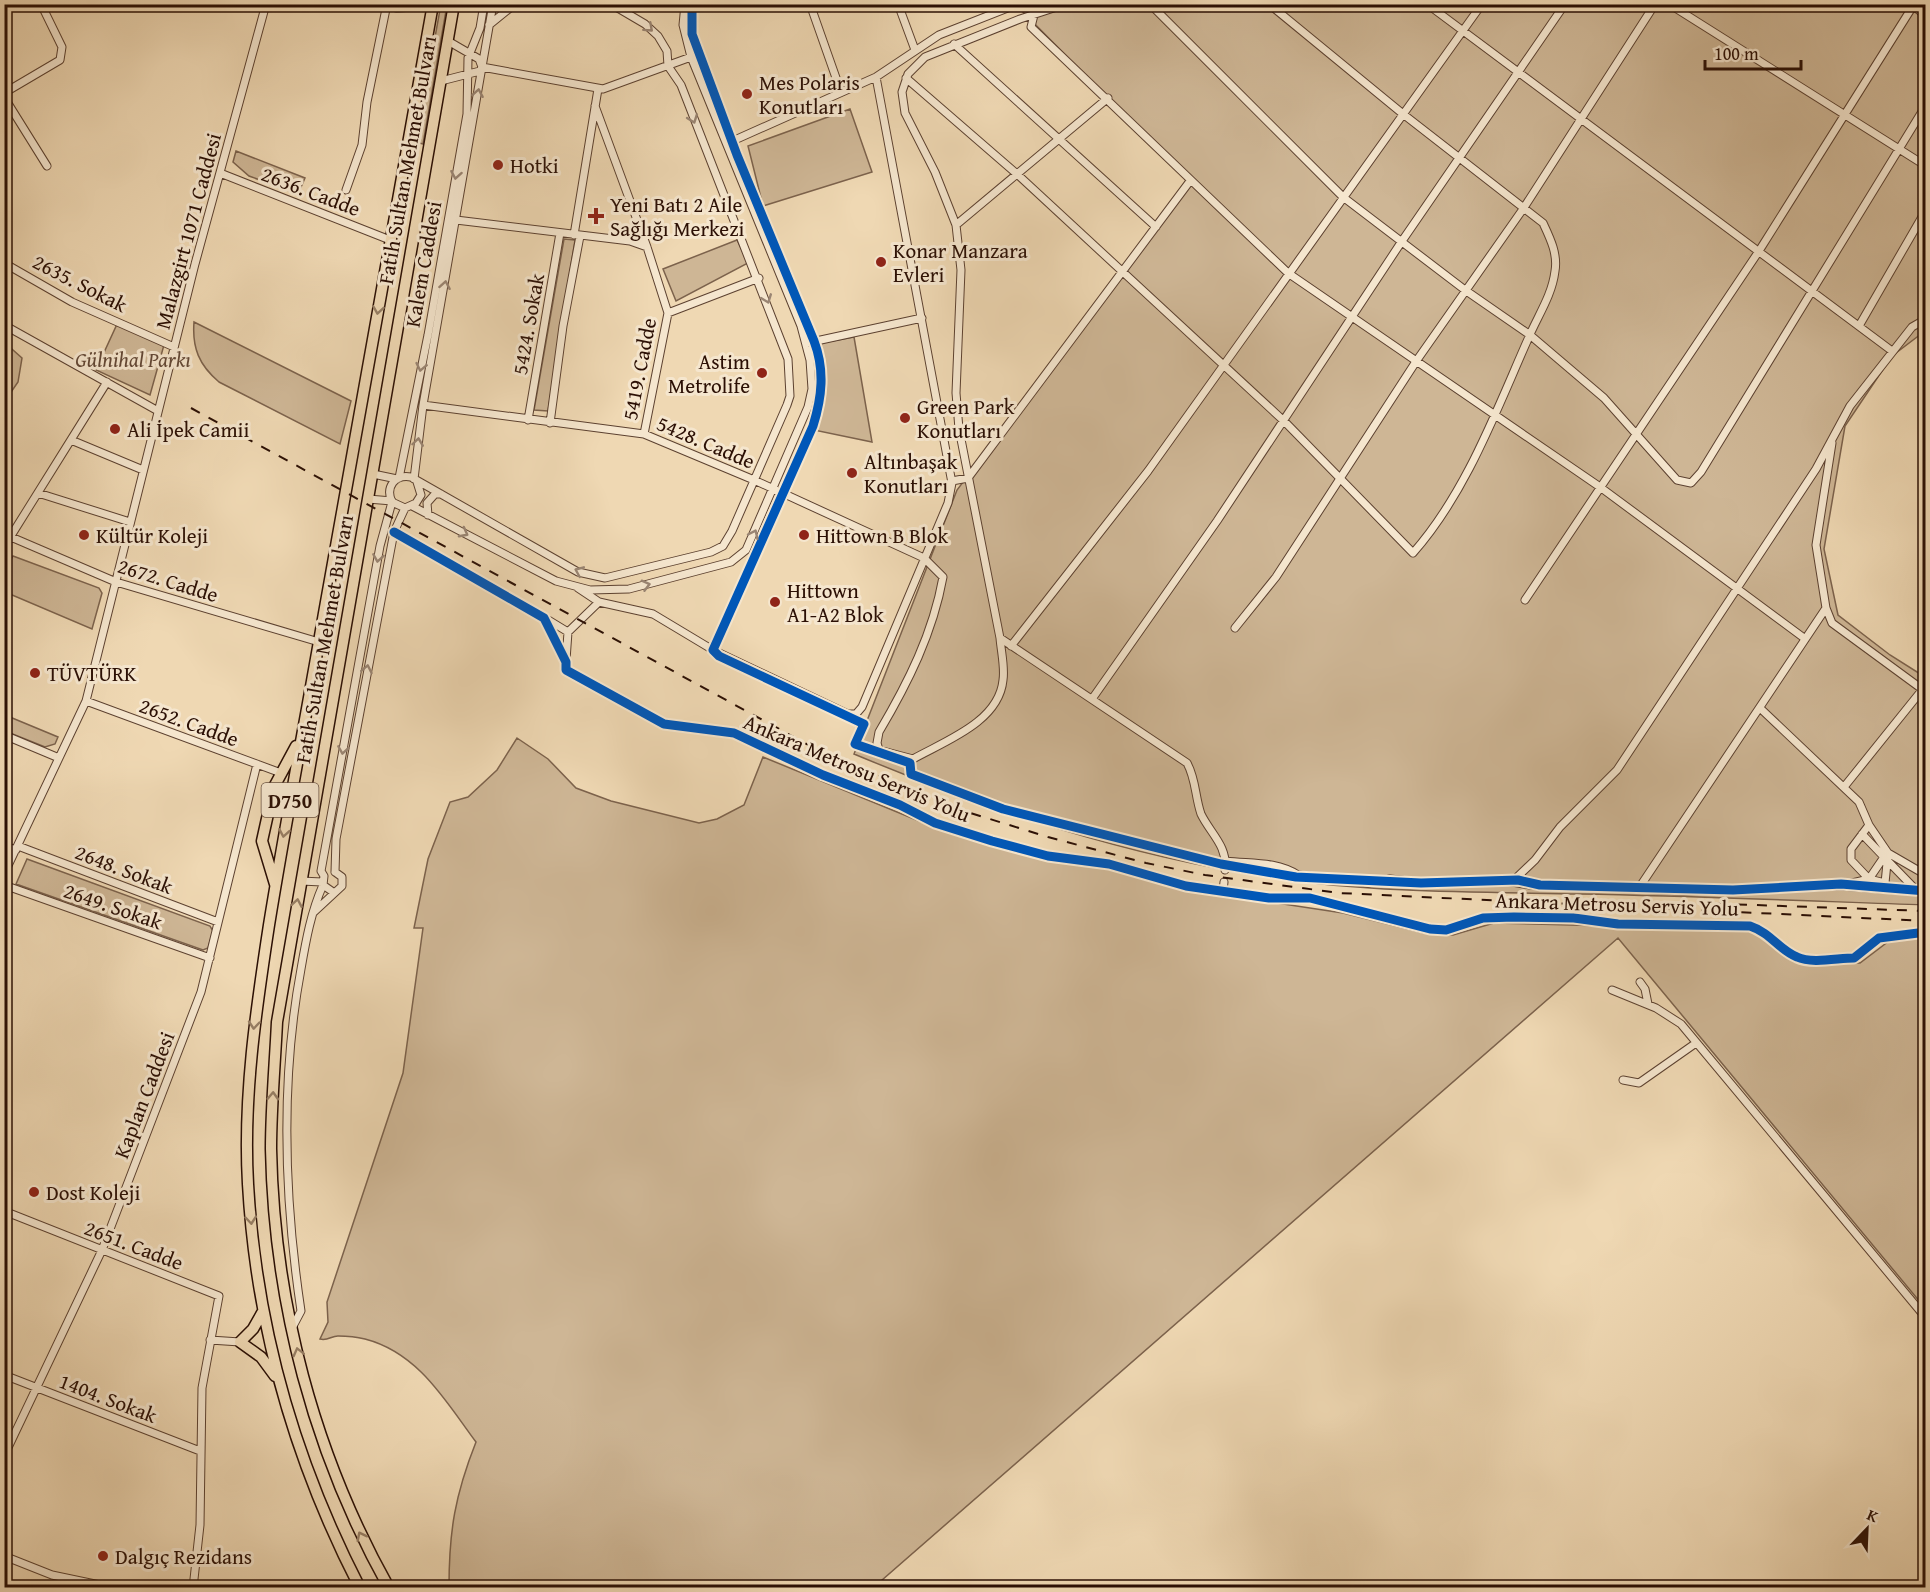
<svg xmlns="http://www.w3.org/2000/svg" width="1930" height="1592" font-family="'Gentium Book Plus',serif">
<rect width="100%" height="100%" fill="#efd8b3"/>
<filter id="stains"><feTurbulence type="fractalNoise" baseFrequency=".00333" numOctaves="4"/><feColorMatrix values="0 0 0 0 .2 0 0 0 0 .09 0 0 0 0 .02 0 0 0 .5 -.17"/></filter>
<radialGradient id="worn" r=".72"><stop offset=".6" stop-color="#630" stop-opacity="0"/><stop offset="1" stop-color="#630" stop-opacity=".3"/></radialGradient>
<path fill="#ceb695" stroke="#7c624c" stroke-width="1.5" d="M441,4l6,1 -24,139 -7,-2z
M1035,4l890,1v326l-33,25 -47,70 -21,123 14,66 52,40 35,22v228c-115,-4 -230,-9 -345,-11 -102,-2 -205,-1 -307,-16 -146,-22 -283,-67 -419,-124l103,-264 233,-309 -170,-172z
M850,109l22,63 -109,34 -15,-60z
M236,151l69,27 -7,16 -49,-18 -16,-14z
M564,239l11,1 -27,171 -14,-1z
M737,240l11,23 -72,38 -13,-32z
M118,322l46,23 -14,50 -54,-25z
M194,322l157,79 -11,43 -121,-62c-20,-17 -27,-34 -25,-60z
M854,337l18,105 -63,-13c4,-12 8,-25 9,-38 2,-16 -4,-34 3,-48z
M4,342l18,16 -4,24 -13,19z
M13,556l86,32 3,5 -10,36 -87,-37v-23z
M5,715l53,22 -3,7 -10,3 -40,-16z
M517,738l31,21 28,29 35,13 88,22 18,-4 27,-14 19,-48 173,71 99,29 84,14 91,22 133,20 81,20 29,2 41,-12 262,7 18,17 24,16h62l33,-25 32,-2v372l-307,-370 -744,649h-425c0,-56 6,-92 27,-145 -30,-40 -57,-89 -111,-103 -8,-2 -19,-3 -27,-3 -7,0 -10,5 -18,3l8,-17 -1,-20 76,-229 20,-145h-9l14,-69 22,-57 18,-5 29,-27z
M27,859l183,67 3,5 -5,17 -5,2 -187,-66z"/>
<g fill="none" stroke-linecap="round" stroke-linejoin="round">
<defs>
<path id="minor" d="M377,4l20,4 36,-2
M810,4l31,88
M898,4l17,46
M1150,4l193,193 122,93 65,45 74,63 73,82 14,3 10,-11 225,-367
M1427,4l465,347
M1669,4l257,162
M1911,4l15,12
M1034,15l-3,12 257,246 312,214 204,151
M489,25l26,-21
M448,41l31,18 3,8
M954,44l202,183
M482,67l121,22 88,-32
M906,78l111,96 268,248 128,131c53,-60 83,-142 115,-214 9,-22 24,-43 27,-68 3,-17 -5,-33 -12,-48l-140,-109 -134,-110
M441,81l39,-10 2,-4
M4,93l56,-33 2,-13 -21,-43
M4,97l43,69
M595,106l52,141 21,66 -24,121
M728,143l148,-66 63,-42 79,-31
M220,173l170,67
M346,190l16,-45 5,-43 20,-98
M456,220l174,21 17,6
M956,225l152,-127
M574,235l24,-146
M4,263l68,39 102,45
M668,313l91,-35
M4,325l154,86
M1859,326l67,-116
M807,343l115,-25
M423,405l221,29 110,46 170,78 19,19c-10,56 -35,106 -64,155l-2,11 2,7 34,9c32,-18 86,-37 90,-79 2,-13 -2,-29 -3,-42l187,125c9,16 8,34 14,51 9,19 27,32 24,56
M528,420l32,-187
M550,423l13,-97 17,-90
M71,440l72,30
M1832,443l-16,102 10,63 6,15 94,69
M373,474l24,5
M399,478l29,-143 39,-221 1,-56 12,-30 4,-24
M414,479l9,-74 70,-401
M952,481l16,-3 222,-297
M417,482l4,13 -5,8 -11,5 -13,-6c-7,-15 3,-28 19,-25l167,95 27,6 106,-26 12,-6 9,-15 55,-126 3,-9 -2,-37 -107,-274 -13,-19 -1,-15 -9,-15 -13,-12 -34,-20
M38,493l92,29
M368,499l24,2
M412,506l144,75 34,9 39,-1 102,-27 15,-12 62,-143 4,-18 -2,-29 -9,-34 -110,-269 -8,-32 2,-21
M428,515l-1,-12 8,-9h6
M394,532l150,86 22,44v8l98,54 70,9 89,42 77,30 35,18 57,18 56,15 61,8 77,22 83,12h41l120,31 16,1 37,-12 31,-1 60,1 44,6 132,2c21,7 29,24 47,31 15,7 41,1 57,1l25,-20 47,-6
M4,534l112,48 203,60
M4,547l103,-165
M578,588l21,14 54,12 60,36 135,64h8l6,-7 86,-204 4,-20 -76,-406
M1525,600l234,-349 154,-245
M545,618l23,14 31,-30
M1235,628l41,-51 141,-217 106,-151 132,-205
M1000,638l-41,-209 -3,-36 5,-123 -5,-45 -21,-53 -30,-59 -3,-21 6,-18 17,-17 95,-38 46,-15
M1011,646l137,-175 334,-467
M566,660l2,-28
M1092,699l125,-178 185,-280 163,-237
M86,701l195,72
M1761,709l98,93 10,23 -18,24v11l18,19 -21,5
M4,735l55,23
M1844,787l78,-97
M1869,825l19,28 -3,30 2,2
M1862,834l22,23 4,-4 38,22
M4,846l12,4
M18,846l200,76
M1226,861c25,3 50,0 72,14l70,8 22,-4 47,5 63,-4 30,5 154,6 156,-5 86,6
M335,872l1,-33 58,-307 11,-24
M4,874l82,-173 109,-437 71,-260
M301,881l21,1
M1513,881l22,-21 25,-33 57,-57 199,-301 34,-63 62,-79 14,-8
M1885,883l-16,-4 15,-22 34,35
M4,885l206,73
M1639,888l187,-280
M1223,891l1,-9
M333,892l-10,-7 1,-9 -3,-5 59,-325 12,-44
M314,912l28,-26v-9l-7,-5
M1640,982l5,7 3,15
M1612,990l44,18 25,16 245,294
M1623,1080l16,3 57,-40
M4,1211l215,85 -17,92 -2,137 -7,63
M292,1328l9,-17c-17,-114 -21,-229 0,-342 5,-29 10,-57 22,-84
M210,1340l30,2
M4,1375l196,76
M4,1456l98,-206 99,-258 56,-228
M4,1556l48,19 62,13"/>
<path id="highway" d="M275,884l-13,-43 12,-54 22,-41
M262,1313l-9,16 -13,13 21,15 14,19
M360,1588c-65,-126 -104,-263 -112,-404 -5,-87 8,-174 21,-259 17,-105 37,-208 55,-312 37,-203 72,-406 109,-609
M389,1588c-75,-134 -115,-285 -118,-439 0,-42 4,-85 6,-127l177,-1018"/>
</defs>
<use href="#minor" stroke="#5c4130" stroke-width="9"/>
<use href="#highway" stroke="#2b0f04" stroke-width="13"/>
<use href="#minor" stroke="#f5e6ce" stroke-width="7"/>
<use href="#highway" stroke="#efd8b3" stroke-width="10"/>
<path stroke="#2b0f04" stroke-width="2" stroke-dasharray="10 10" stroke-linecap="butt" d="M191,408l623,340 150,63 84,26 98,26 59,12 134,18 587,28
M1697,903l229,8"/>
<defs>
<path id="cycleway" d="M692,4v30l45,121 77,186c11,29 8,56 -1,85l-100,224 6,6 145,68 -9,20 55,19 1,11 92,35 218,55 75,13 125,6 97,-3 22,5 193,5 108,-6 85,7
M394,532l150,86 22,44v8l98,54 70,9 89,42 77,30 35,18 57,18 56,15 61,8 77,22 83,12h41l120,31 16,1 37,-12 31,-1 60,1 44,6 132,2c21,7 29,24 47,31 15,7 41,1 57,1l25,-20 47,-6"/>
</defs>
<use href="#cycleway" stroke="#f5e6ce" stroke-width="13"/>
<use href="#cycleway" stroke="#0057b8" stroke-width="9"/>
</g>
<defs><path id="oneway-chevron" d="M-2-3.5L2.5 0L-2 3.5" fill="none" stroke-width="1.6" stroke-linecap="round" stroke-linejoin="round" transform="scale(1.5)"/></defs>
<g stroke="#9a8573">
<use href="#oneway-chevron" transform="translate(649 28) rotate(42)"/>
<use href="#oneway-chevron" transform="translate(478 93) rotate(-80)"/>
<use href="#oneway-chevron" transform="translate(693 119) rotate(70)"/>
<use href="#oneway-chevron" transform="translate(456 175) rotate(100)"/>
<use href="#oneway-chevron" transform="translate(445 285) rotate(-80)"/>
<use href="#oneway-chevron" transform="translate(767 299) rotate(69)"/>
<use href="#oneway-chevron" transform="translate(421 367) rotate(102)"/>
<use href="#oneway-chevron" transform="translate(418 442) rotate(-82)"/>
<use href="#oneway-chevron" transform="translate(464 533) rotate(28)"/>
<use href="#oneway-chevron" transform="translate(754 534) rotate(-65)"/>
<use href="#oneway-chevron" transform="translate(378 558) rotate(99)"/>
<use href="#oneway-chevron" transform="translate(579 571) rotate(-157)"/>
<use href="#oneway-chevron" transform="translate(646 585) rotate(-15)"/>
<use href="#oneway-chevron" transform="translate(367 669) rotate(-79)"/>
<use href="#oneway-chevron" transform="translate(343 750) rotate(99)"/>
</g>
<g stroke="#977e64">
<use href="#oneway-chevron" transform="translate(378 310) rotate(99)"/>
<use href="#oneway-chevron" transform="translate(284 833) rotate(100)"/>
<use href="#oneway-chevron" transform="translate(297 903) rotate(-80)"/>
<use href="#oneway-chevron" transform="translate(254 1025) rotate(95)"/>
<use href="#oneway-chevron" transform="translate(273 1096) rotate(-88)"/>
<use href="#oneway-chevron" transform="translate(251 1220) rotate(85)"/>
<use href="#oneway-chevron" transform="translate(298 1352) rotate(-104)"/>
<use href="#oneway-chevron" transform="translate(361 1536) rotate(-117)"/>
</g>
<g fill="#8f2418" stroke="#f5e6ce" stroke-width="2">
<circle cx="747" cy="94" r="6"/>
<circle cx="498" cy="165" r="6"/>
<path d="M593 207h6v6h6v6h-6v6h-6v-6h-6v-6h6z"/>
<circle cx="881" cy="262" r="6"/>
<circle cx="762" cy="373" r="6"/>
<circle cx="905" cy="418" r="6"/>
<circle cx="115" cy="429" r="6"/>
<circle cx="852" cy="473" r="6"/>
<circle cx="84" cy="535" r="6"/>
<circle cx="804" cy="535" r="6"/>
<circle cx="775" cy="602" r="6"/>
<circle cx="35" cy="673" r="6"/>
<circle cx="34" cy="1192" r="6"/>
<circle cx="103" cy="1556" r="6"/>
</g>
<g text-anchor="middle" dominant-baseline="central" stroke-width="6" stroke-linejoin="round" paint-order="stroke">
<rect fill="#f5e6ce" stroke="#685041" stroke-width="1.5" x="261.5" y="783" width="57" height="34" rx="4.5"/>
<g font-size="20" font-weight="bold" fill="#2b0f04">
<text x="290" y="800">D750</text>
</g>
<g font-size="21" fill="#2b0f04" stroke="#f5e6ce" text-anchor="start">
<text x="759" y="82">Mes Polaris<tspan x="759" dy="24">Konutları</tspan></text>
<text x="510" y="165">Hotki</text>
<text x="610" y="204">Yeni Batı 2 Aile<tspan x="610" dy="24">Sağlığı Merkezi</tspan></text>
<text x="893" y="250">Konar Manzara<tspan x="893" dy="24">Evleri</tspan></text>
<text x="750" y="361" text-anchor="end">Astim<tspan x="750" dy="24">Metrolife</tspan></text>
<text x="917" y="406">Green Park<tspan x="917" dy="24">Konutları</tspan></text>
<text x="127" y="429">Ali İpek Camii</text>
<text x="864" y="461">Altınbaşak<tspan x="864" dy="24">Konutları</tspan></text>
<text x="96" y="535">Kültür Koleji</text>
<text x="816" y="535">Hittown B Blok</text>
<text x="787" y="590">Hittown<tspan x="787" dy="24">A1-A2 Blok</tspan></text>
<text x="47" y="673">TÜVTÜRK</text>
<text x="46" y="1192">Dost Koleji</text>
<text x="115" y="1556">Dalgıç Rezidans</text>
</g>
<g font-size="21" fill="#2b0f04" stroke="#f5e6ce">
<text transform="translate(407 160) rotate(-80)">Fatih Sultan Mehmet Bulvarı</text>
<text transform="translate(311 191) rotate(21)">2636. Cadde</text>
<text transform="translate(188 231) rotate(-75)">Malazgirt 1071 Caddesi</text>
<text transform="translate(423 264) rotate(-80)">Kalem Caddesi</text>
<text transform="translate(80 283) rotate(27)">2635. Sokak</text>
<text transform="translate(528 324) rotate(-80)">5424. Sokak</text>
<text transform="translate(639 369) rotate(-79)">5419. Cadde</text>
<text transform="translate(706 442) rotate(23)">5428. Cadde</text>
<text transform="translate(168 580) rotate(17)">2672. Cadde</text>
<text transform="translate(324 639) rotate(-80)">Fatih Sultan Mehmet Bulvarı</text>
<text transform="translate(189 722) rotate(20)">2652. Cadde</text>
<text transform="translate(857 768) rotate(23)">Ankara Metrosu Servis Yolu</text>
<text transform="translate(124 869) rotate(21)">2648. Sokak</text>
<text transform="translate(1617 904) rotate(2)">Ankara Metrosu Servis Yolu</text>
<text transform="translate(113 906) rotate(19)">2649. Sokak</text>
<text transform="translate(144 1095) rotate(-69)">Kaplan Caddesi</text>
<text transform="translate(134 1245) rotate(21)">2651. Cadde</text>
<text transform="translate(108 1398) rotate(21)">1404. Sokak</text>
</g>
<g font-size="21" font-style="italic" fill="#644937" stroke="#f5e6ce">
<text x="133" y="359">Gülnihal Parkı</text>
</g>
</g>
<rect width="1930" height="1592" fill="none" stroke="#efd8b3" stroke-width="24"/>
<rect x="6" y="6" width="1918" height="1580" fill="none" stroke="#2b0f04" stroke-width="3"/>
<rect x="12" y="12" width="1906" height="1568" fill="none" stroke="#2b0f04" stroke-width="1.5"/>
<g transform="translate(1867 1529) rotate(23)" stroke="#f5e6ce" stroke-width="4.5" paint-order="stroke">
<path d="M0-4.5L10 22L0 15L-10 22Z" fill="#2b0f04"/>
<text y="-9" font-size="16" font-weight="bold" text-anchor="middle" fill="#2b0f04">K</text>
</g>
<path d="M1705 60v9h96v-9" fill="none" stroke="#2b0f04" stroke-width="3"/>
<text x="1714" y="60" font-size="18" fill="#2b0f04" stroke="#f5e6ce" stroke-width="4.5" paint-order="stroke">100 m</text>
<rect width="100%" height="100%" filter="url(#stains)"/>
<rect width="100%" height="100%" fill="url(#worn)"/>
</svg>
